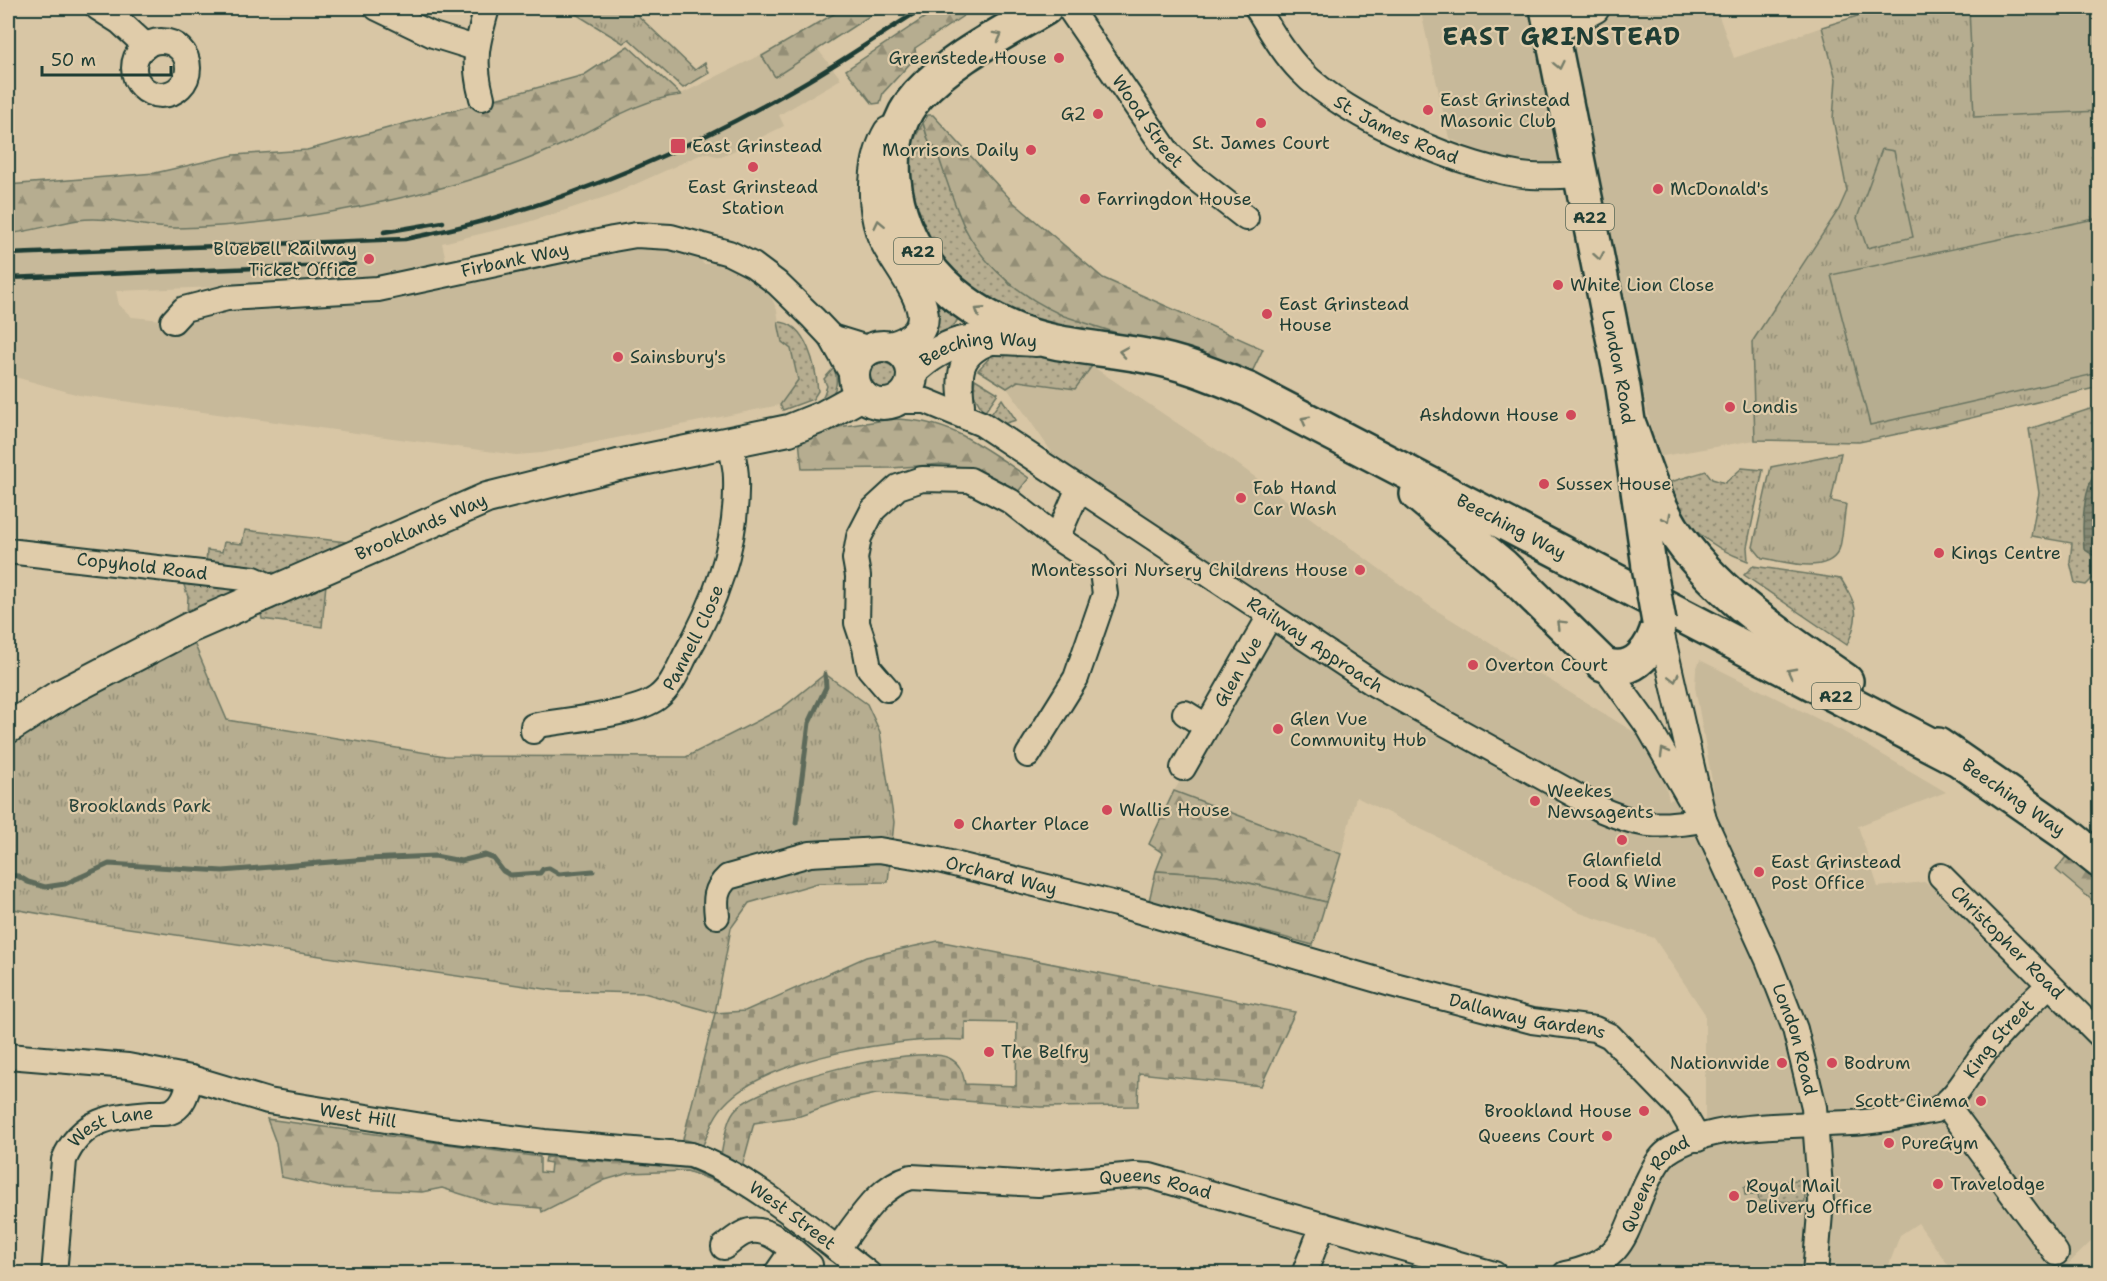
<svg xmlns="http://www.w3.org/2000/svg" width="2107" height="1281" font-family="'Shantell Sans',sans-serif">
<defs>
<pattern id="grass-dots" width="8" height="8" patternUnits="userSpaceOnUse" patternTransform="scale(1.5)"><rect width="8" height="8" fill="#b6ad90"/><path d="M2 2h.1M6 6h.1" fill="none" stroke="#938e76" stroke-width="1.8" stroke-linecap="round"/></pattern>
<pattern id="forest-firs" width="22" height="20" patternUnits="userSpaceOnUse" patternTransform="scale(1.5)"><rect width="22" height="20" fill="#b6ad90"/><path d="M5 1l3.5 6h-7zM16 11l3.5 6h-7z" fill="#938e76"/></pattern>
<pattern id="cemetery-stones" width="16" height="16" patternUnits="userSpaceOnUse" patternTransform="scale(1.5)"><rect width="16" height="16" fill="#b6ad90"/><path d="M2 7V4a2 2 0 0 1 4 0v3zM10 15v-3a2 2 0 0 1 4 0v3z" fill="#938e76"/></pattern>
<pattern id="park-tufts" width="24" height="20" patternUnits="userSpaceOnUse" patternTransform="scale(1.5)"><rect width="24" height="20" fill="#b6ad90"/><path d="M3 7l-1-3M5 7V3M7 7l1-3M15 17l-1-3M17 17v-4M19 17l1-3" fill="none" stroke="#938e76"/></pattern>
<pattern id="water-rules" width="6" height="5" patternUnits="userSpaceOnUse" patternTransform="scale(1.5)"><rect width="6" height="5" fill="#878a74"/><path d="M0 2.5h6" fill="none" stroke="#6e7260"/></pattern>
</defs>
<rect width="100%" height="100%" fill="#d8c6a5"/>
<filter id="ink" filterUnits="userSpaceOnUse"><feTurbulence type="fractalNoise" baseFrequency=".0167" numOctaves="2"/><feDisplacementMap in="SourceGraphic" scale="12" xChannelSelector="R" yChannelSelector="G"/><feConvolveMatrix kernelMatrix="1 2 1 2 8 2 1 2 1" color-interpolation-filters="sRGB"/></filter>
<g filter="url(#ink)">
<path fill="#c7b99a" d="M1420,8h296l18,50 88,-31 15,52 -4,40 14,72 -8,18 -87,133 3,98 -98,17 -62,-297 -40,3 -37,-3 -33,-6 -36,-16z
M805,33l36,46 -62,36 5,11 -63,31 -17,-4 -90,41 -42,14 -50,16 -80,19 5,21 -52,12 -4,-6 -10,8 -13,3 -252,10 3,14 13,12 41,4 462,-75 29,-1 35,8 4,11 29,-1 36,27 9,20 5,32 9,7 7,32 -18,24 -238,48 -26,2 -437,-60 -71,-20v-190l147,-12 79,-18 73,-5 277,-75 44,-29 53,48z
M1092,366l140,94 199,147 211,130 19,29 8,34 45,-8 -19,-105 1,-17 4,-10 142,71 104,61 -88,34 20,61 46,-5 22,14 153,154v184l-40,39h-105l-36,-50 -18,12 -14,38h-269l-1,-10 48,-92 10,-11 31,-15v-131l-51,-76 -74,-25 -80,-45 -144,-71 -15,57 -167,-63 110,-176 -232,-158 -1,-6 -44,-63 11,-7 57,8z"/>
<path fill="url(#grass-dots)" stroke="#6a7562" stroke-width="1.5" d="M923,123l6,19 7,7 29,80 45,56 155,64 -117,-19 -96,-49 -44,-74v-56z
M932,289l29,25 -6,10 -19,13 -7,-4z
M778,322c29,0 38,47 40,69l-5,8 -30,11 -3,-5 18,-25 -7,-31 -9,-7z
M997,350l89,8 6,8 -17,23 -57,-8 -11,7 -29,-18z
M870 376a13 13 0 1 1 26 0a13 13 0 1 1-26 0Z
M834,368c6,17 1,28 -14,37l7,-19 -3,-7z
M975,379l23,14 -14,20 -11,-20z
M1002,399l14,21 -16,5 -11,-8z
M2099,406v166l-13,13 -11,-2 -5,-21 2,-19 -41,-7 8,-43 -10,-64z
M1742,468l21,2 -16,77 1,14c-42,-15 -64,-36 -84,-77l42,-13 6,8 13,4z
M245,530l101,12 -67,31 -73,-9 1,-14 15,2 2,-10 18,2z
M1753,566l88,13c16,26 20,36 6,66l-103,-70z
M183,582l62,6 -58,27 1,-18z
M326,584l-4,43 -60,-8 -1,-5z
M1804,1179l1,23 -46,-1 -1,-6h-13l-1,-8z"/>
<path fill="url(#forest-firs)" stroke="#6a7562" stroke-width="1.5" d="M844,8h53l-9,5 -17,2 -96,62 -13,-21z
M939,8h36l-60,40 1,9 -33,36 -3,10 -7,1 -27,-34z
M628,46l53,49c-42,4 -79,30 -116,48 -35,17 -91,37 -128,46 -86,22 -171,37 -259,39 -33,1 -67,-13 -100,-8 -24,4 -46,11 -70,14v-49l147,-12 79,-18 73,-5 277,-75z
M928,115h5l80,87 90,76 160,71 -13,27 -186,-60c-40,-18 -79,-47 -99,-88 -12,-25 -20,-53 -29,-79l-7,-7 -6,-19z
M892,419c58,0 91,28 137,59l-12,15 -25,-16 -24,-9 -26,-4 -50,4 -90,1 -3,-29 33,-12z
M1174,791l167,63 -15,48 -109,-27 -61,-4 7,-18 -14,-9z
M2068,854l31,25v27l-43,-36z
M267,1119l273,38v15l10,1 1,-10 -6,-1 1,-5 141,11 35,16 -35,-13 -58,2 -24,7 -63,32 -1,-4 -48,-4 -51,-16 -20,4 -91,-4 -50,-11 -5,-34z"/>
<path fill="url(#cemetery-stones)" stroke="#6a7562" stroke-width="1.5" d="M938,941l357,71 -34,74 -122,-13 -1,33 -98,1 -164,-13 -36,8 -40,14 -46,7 -12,44 -21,-12c3,-14 5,-33 13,-44 22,-28 184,-68 215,-53 11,5 14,15 16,26l51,2 1,-63 -52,-1v18c-62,-4 -197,17 -240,64 -11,11 -16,27 -22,41l-20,-6 32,-126 30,-2 121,-54z"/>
<path fill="url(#park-tufts)" stroke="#6a7562" stroke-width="1.5" d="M566,8h64l65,62 10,-7 4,10 -26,15 -54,-49 -6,4z
M1883,8h216v379l-153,37 -87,18 -104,-2 -3,-98 87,-133 8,-18 -14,-72 3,-40 -14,-52z
M1841,453l-10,48 15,3c-2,14 -3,29 -6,43 -9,30 -56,14 -78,11l-9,-11 18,-80z
M194,643l33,77 218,36 241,1 95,-48 44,-35 42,30 13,28 14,90 -6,60 -70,1 -69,20 -18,25 -16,85 -71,-20 -85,-2 -478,-70 -73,-13v-163l104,-63z
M1156,871l61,4 109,27 -13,43 -164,-44z"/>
<path fill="#b6ad90" stroke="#6a7562" stroke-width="1.5" d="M1969,8h130v103l-125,6z
M1882,149l12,2 19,86 -46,11 -10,-30z
M2099,218v155l-229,52 -39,-150z"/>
<path fill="url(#water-rules)" stroke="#5d6b5a" stroke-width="1.5" d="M2099,462v97l-15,-10c-3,-32 0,-58 15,-87z"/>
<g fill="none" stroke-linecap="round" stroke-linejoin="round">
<path stroke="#5d6b5a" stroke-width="5" d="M796,823l13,-100 17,-36 -1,-13
M8,875l10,1 10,6 17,5 20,-3 44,-20 114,7 144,-12 68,-3 26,5 24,-6 8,3 10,13 7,4 30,-2 3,-4 6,-1 10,6 34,-3"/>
<defs>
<g id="minor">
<path d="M98,8l22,14 26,24"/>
<path d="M377,8l56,27 42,13"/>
<path id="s1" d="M1069,8l100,146 22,21 55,43"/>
<path id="s2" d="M1257,8c13,21 26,45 44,63 43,46 167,100 230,105 16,1 34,0 50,-1"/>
<circle cx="161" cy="68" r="27"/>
<path d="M482,98c-10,-37 -5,-55 5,-90"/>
<path id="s3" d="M173,321l11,-12 43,-11 151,-9 235,-50 23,-4 35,2 58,16 24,12 24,18 36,35 18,19 23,41"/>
<path d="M831,337l39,12"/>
<path id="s4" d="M896,401h30l56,23 394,261 226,125c43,18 57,17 102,10"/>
<path d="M962,405c-4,-33 -3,-53 32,-64"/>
<path d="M1057,538l21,-48"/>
<path id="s5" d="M8,551l246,28 11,5 5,9"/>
<path id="s6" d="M1659,622l45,198 64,140 27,69 19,78 7,94 -6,73"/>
<path d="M1603,664l45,62 46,80"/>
<path d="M887,689l-18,-21 -4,-21 -8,-24 1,-47 -3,-17 4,-22 14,-27 25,-23 24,-8 48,1 40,21 47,37 36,23 9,11 3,22 -29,84 -48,77"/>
<path d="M1185,713l21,13"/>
<path id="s7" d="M533,731v-5c30,-6 101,-11 124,-28 14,-10 21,-28 28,-42 31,-54 53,-115 51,-178 0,-12 -4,-25 -6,-36"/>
<path id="s8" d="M1183,768l87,-152"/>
<path id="s9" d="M1941,876l159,159"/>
<path id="s10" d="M717,916c-2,-17 -2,-27 11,-39l82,-23 69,-4 59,10 178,44 275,80 141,37 63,8 15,7 69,71 19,32"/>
<path id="s11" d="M8,1056l120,10 63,12 77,23 173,28 103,13 147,13c61,22 126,79 178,119"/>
<path d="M1946,1104l110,149"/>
<path d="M724,1247c7,-5 13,-11 20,-14 24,-11 49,19 66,32"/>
<path id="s12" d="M837,1249c21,-27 40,-62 74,-72l127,7 97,-9 15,1 344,98"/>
<path id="s13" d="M54,1274l10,-114c17,-41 48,-44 87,-47 7,0 17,1 23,-3 11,-7 13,-20 17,-32"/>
<path d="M776,1274l16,-23"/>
<path d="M1304,1274l19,-49"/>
<path id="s14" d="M1565,1274c66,-13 59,-48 84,-96 5,-10 10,-20 18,-26 44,-31 132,-26 183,-29 29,-1 58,-8 86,-13 21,-12 31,-35 45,-53 20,-26 44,-49 67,-71"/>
</g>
<g id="major">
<path d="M1552,30l42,-22"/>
<path d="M889,132c-16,27 -18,69 -8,99 11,36 82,96 10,116"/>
<circle cx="883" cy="375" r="29"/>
<path id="s15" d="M912,372c39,-39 73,-34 124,-31"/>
<path id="s16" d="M8,728l52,-33 129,-67 298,-130 131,-33 171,-35 35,-14 38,-21"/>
</g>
<g id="highway">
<path id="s17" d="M1045,8c-43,26 -92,49 -127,87 -41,45 -26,124 8,169 19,27 52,50 82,63 43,20 92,20 138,29 36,6 69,20 103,34l705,367"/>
<path id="s18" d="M1547,8l76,379 26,179"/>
<path d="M1630,427c12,34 23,70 42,101 42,65 112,110 174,153"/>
<path d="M1417,494l86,72 100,98c31,14 51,-17 56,-42"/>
<path id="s19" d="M1938,745l127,88 35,28"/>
</g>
</defs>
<use href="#minor" stroke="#1f3d34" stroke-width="28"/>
<use href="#major" stroke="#1f3d34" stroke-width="34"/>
<use href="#highway" stroke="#1f3d34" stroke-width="38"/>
<use href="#minor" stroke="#e0ccaa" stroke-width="24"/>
<use href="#major" stroke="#e0ccaa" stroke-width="30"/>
<use href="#highway" stroke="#e0ccaa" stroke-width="33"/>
<path stroke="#1f3d34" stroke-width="4.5" d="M384,232l59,-10
M8,254l397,-15c137,-26 266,-80 387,-149 45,-25 87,-55 131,-82
M8,278l346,-14"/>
<defs>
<path id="highway-bridge" d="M1649,566l10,56"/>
</defs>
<use href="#highway-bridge" stroke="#1f3d34" stroke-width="38" stroke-linecap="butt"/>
<use href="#highway-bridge" stroke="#e0ccaa" stroke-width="33"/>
</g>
<defs><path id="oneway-chevron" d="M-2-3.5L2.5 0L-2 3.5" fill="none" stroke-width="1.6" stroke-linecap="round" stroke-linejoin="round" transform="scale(1.5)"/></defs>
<g stroke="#767d69">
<use href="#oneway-chevron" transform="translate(998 36) rotate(-29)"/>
<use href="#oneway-chevron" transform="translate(1559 65) rotate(78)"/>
<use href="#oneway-chevron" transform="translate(879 224) rotate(-102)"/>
<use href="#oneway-chevron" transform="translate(1599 256) rotate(80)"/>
<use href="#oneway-chevron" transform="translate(979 311) rotate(-147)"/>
<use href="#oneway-chevron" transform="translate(1123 352) rotate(-171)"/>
<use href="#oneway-chevron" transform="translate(1305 420) rotate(-152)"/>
<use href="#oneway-chevron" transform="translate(1667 518) rotate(61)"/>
<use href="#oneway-chevron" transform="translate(1561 624) rotate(-135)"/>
<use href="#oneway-chevron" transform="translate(1791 672) rotate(-152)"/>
<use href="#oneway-chevron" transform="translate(1674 678) rotate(76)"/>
<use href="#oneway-chevron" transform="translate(1664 752) rotate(-120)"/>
</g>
</g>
<g fill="#d1495b" stroke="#e0ccaa" stroke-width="2">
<circle cx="1059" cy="58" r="6"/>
<circle cx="1428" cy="110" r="6"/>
<circle cx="1098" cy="114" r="6"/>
<circle cx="1261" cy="123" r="6"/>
<rect x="670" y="138" width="16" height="16" rx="3"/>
<circle cx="1031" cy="150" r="6"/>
<circle cx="753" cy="167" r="6"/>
<circle cx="1658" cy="189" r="6"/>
<circle cx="1085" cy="199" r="6"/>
<circle cx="369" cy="259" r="6"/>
<circle cx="1558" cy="285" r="6"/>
<circle cx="1267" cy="314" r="6"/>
<circle cx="618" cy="357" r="6"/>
<circle cx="1730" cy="407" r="6"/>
<circle cx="1571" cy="415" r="6"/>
<circle cx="1544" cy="484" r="6"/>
<circle cx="1241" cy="498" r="6"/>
<circle cx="1939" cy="553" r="6"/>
<circle cx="1360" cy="570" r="6"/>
<circle cx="1473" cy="665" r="6"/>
<circle cx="1278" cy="729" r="6"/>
<circle cx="1535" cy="801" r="6"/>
<circle cx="1107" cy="810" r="6"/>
<circle cx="959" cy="824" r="6"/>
<circle cx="1622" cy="840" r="6"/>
<circle cx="1759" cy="872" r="6"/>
<circle cx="989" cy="1052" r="6"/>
<circle cx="1782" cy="1063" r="6"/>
<circle cx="1832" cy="1063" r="6"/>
<circle cx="1981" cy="1101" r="6"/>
<circle cx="1644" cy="1111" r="6"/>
<circle cx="1607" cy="1136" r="6"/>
<circle cx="1889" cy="1143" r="6"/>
<circle cx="1938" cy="1184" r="6"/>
<circle cx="1734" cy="1196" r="6"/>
</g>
<g text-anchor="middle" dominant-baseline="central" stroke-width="4.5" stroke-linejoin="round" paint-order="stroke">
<g fill="#e0ccaa" stroke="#596857" stroke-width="1.5">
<rect x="1566" y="204" width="48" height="26" rx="4.5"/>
<rect x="894" y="238" width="48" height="26" rx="4.5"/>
<rect x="1812" y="683" width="48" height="26" rx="4.5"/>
</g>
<g font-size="16" font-weight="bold" fill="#1f3d34">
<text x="1590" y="217">A22</text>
<text x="918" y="251">A22</text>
<text x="1836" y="696">A22</text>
</g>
<g font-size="18" fill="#1f3d34" stroke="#e0ccaa" text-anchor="start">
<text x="1047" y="58" text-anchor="end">Greenstede House</text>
<text x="1440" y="100">East Grinstead<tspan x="1440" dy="21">Masonic Club</tspan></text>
<text x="1086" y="114" text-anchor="end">G2</text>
<text x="1261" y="143" text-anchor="middle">St. James Court</text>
<text x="692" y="146">East Grinstead</text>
<text x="1019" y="150" text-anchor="end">Morrisons Daily</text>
<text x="753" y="187" text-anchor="middle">East Grinstead<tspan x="753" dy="21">Station</tspan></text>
<text x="1670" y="189">McDonald's</text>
<text x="1097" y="199">Farringdon House</text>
<text x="357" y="249" text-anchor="end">Bluebell Railway<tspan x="357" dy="21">Ticket Office</tspan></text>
<text x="1570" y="285">White Lion Close</text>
<text x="1279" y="304">East Grinstead<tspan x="1279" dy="21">House</tspan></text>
<text x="630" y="357">Sainsbury's</text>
<text x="1742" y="407">Londis</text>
<text x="1559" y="415" text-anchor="end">Ashdown House</text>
<text x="1556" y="484">Sussex House</text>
<text x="1253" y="488">Fab Hand<tspan x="1253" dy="21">Car Wash</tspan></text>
<text x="1951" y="553">Kings Centre</text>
<text x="1348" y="570" text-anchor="end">Montessori Nursery Childrens House</text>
<text x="1485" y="665">Overton Court</text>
<text x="1290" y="719">Glen Vue<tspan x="1290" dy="21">Community Hub</tspan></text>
<text x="1547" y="791">Weekes<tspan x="1547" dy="21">Newsagents</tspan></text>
<text x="1119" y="810">Wallis House</text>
<text x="971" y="824">Charter Place</text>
<text x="1622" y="860" text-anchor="middle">Glanfield<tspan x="1622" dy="21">Food &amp; Wine</tspan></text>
<text x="1771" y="862">East Grinstead<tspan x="1771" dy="21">Post Office</tspan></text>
<text x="1001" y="1052">The Belfry</text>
<text x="1770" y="1063" text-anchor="end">Nationwide</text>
<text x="1844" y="1063">Bodrum</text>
<text x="1969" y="1101" text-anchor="end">Scott Cinema</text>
<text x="1632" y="1111" text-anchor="end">Brookland House</text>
<text x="1595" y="1136" text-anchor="end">Queens Court</text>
<text x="1901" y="1143">PureGym</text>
<text x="1950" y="1184">Travelodge</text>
<text x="1746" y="1186">Royal Mail<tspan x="1746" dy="21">Delivery Office</tspan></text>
</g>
<g font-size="18" fill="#1f3d34" stroke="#e0ccaa">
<text stroke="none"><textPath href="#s1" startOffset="138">Wood Street</textPath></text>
<text stroke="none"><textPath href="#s2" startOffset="190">St. James Road</textPath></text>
<text stroke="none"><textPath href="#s3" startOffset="352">Firbank Way</textPath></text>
<text stroke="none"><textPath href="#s15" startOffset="74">Beeching Way</textPath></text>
<text stroke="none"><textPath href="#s18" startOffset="366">London Road</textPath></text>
<text stroke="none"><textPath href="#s16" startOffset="460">Brooklands Way</textPath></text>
<text stroke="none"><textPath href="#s17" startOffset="987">Beeching Way</textPath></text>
<text stroke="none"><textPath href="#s5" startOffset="135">Copyhold Road</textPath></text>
<text stroke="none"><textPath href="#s7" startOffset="204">Pannell Close</textPath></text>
<text stroke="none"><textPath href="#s4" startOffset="490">Railway Approach</textPath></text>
<text stroke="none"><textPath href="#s8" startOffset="111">Glen Vue</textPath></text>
<text stroke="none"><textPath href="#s19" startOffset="92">Beeching Way</textPath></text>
<text stroke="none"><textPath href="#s10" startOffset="322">Orchard Way</textPath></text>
<text stroke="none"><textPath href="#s9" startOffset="94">Christopher Road</textPath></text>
<text stroke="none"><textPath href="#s10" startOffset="867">Dallaway Gardens</textPath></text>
<text stroke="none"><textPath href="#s6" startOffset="441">London Road</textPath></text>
<text stroke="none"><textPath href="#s14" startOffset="538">King Street</textPath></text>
<text stroke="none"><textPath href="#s11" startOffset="356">West Hill</textPath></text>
<text stroke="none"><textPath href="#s13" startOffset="177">West Lane</textPath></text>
<text stroke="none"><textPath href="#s12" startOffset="351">Queens Road</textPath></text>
<text stroke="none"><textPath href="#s14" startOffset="135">Queens Road</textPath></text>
<text stroke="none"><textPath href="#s11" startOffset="810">West Street</textPath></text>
</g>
<g font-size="18" fill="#274339" stroke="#e0ccaa">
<text x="140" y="806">Brooklands Park</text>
</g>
<g font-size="24" font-weight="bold" letter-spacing="1.5" fill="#1f3d34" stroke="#e0ccaa">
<text x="1562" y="37">EAST GRINSTEAD</text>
</g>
</g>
<rect width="2107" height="1281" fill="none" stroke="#e0ccaa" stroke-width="30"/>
<rect x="15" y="15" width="2077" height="1251" fill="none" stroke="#1f3d34" stroke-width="2" filter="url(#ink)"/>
<path d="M42 66v9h129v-9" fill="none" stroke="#1f3d34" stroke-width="3"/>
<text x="51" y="66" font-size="18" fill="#1f3d34" stroke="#e0ccaa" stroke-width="4.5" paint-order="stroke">50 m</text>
</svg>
